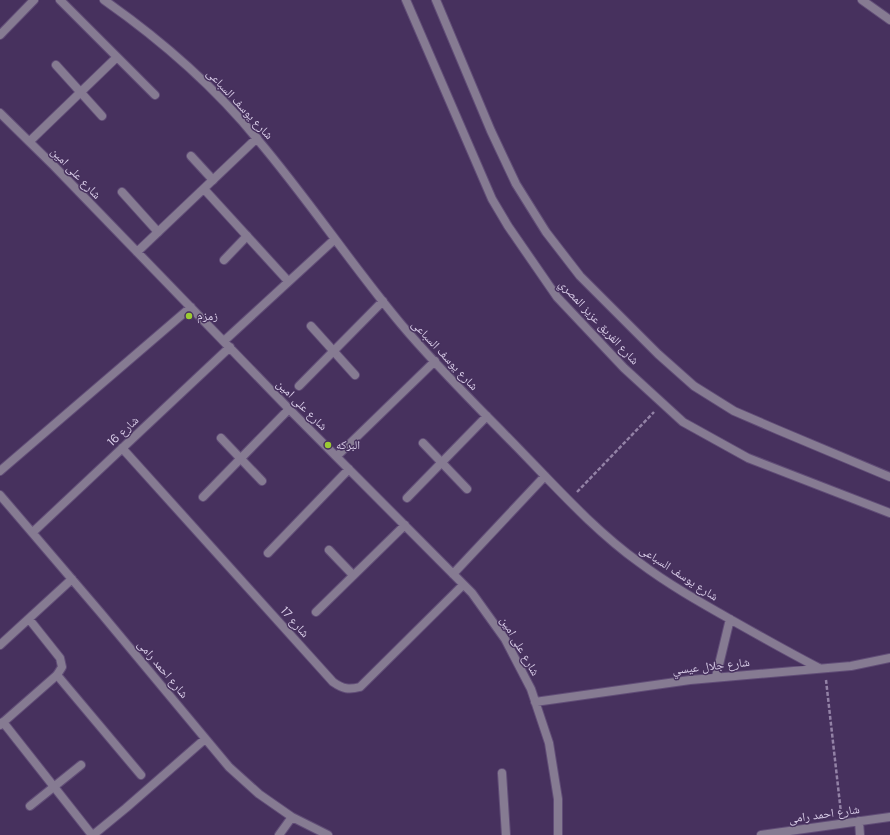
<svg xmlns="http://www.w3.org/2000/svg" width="890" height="835" font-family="'DM Sans','Noto Naskh Arabic',sans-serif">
<rect width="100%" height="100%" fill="#47315e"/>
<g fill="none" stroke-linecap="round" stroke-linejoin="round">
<defs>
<path id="lane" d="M56,65l46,51
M191,156l22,24
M122,192l36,40
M224,260l23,-24
M311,326l44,49
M221,438l41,43
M423,443l44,46
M329,550l24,25
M57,675l84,100
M502,773l4,62
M30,806l51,-41"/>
<path id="street" d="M60,0l95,95
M104,0c57,40 110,86 154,140 50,59 93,124 143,184 36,43 77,83 116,123 39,40 77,83 123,116 28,21 58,38 88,55 30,17 60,34 91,50
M406,0l86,199 16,27 49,71 67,71 59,54 65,36 142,55
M436,0l55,131 25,53 30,48 34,44 78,78 36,32 40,25 44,19 112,47
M862,0l28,20
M0,35l34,-35
M0,113l54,53 235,243 183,184 33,46 26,50 18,54 9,56v36
M30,141l87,-84
M204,189l84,92
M137,252l120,-114
M224,341l111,-102
M299,386l84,-85
M122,448l211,234c10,7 16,8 27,5l103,-102
M337,456l98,-95
M0,471l191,-164
M0,495l100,117 129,155 30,27 33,23 36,18
M203,497l86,-88
M407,498l80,-82
M33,532l197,-185
M268,553l81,-84
M453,574l92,-98
M316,612l89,-87
M0,645l72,-66
M716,677l14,-58
M535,702l155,-22 161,-14 39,-8
M3,722l89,113
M0,725l57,-50 5,-8 -2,-9 -31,-39
M859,821l1,14
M93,835l33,-27 79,-69
M279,835l13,-18
M761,835l129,-18"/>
</defs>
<use href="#lane" stroke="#614d77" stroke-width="10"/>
<use href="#street" stroke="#614d77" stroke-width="10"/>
<path stroke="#9382a6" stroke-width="2.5" stroke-dasharray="4 2" stroke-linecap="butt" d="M577,492l77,-80
M826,680l15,133"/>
<use href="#lane" stroke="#867b92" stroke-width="8"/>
<use href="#street" stroke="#867b92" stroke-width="8"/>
</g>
<g fill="#9bcb33" stroke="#47315e" stroke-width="1.5">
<circle cx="189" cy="316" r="4"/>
<circle cx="328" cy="445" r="4"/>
</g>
<g text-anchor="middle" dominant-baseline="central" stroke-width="3" stroke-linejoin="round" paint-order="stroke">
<g font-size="12" fill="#d9cde8" stroke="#47315e">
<text transform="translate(240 104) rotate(47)">شارع يوسف السباعى</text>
<text transform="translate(76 173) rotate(46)">شارع على امين</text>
<text transform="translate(599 322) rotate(47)">شارع الفريق عزيز المصري</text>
<text transform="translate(445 355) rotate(47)">شارع يوسف السباعى</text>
<text transform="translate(302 405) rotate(45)">شارع على امين</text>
<text transform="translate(123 431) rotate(-43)">شارع 16</text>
<text transform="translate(679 573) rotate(33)">شارع يوسف السباعى</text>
<text transform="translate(295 622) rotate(48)">شارع 17</text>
<text transform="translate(520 646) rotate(60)">شارع على امين</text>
<text transform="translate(711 666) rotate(-6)">شارع جلال عيسي</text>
<text transform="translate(163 669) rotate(50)">شارع احمد رامى</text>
<text transform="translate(824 814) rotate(-8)">شارع احمد رامى</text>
</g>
<g font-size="12" fill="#d9cde8" stroke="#47315e" text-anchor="start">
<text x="197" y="316">زمزم</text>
<text x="336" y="445">البركه</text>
</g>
</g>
</svg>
